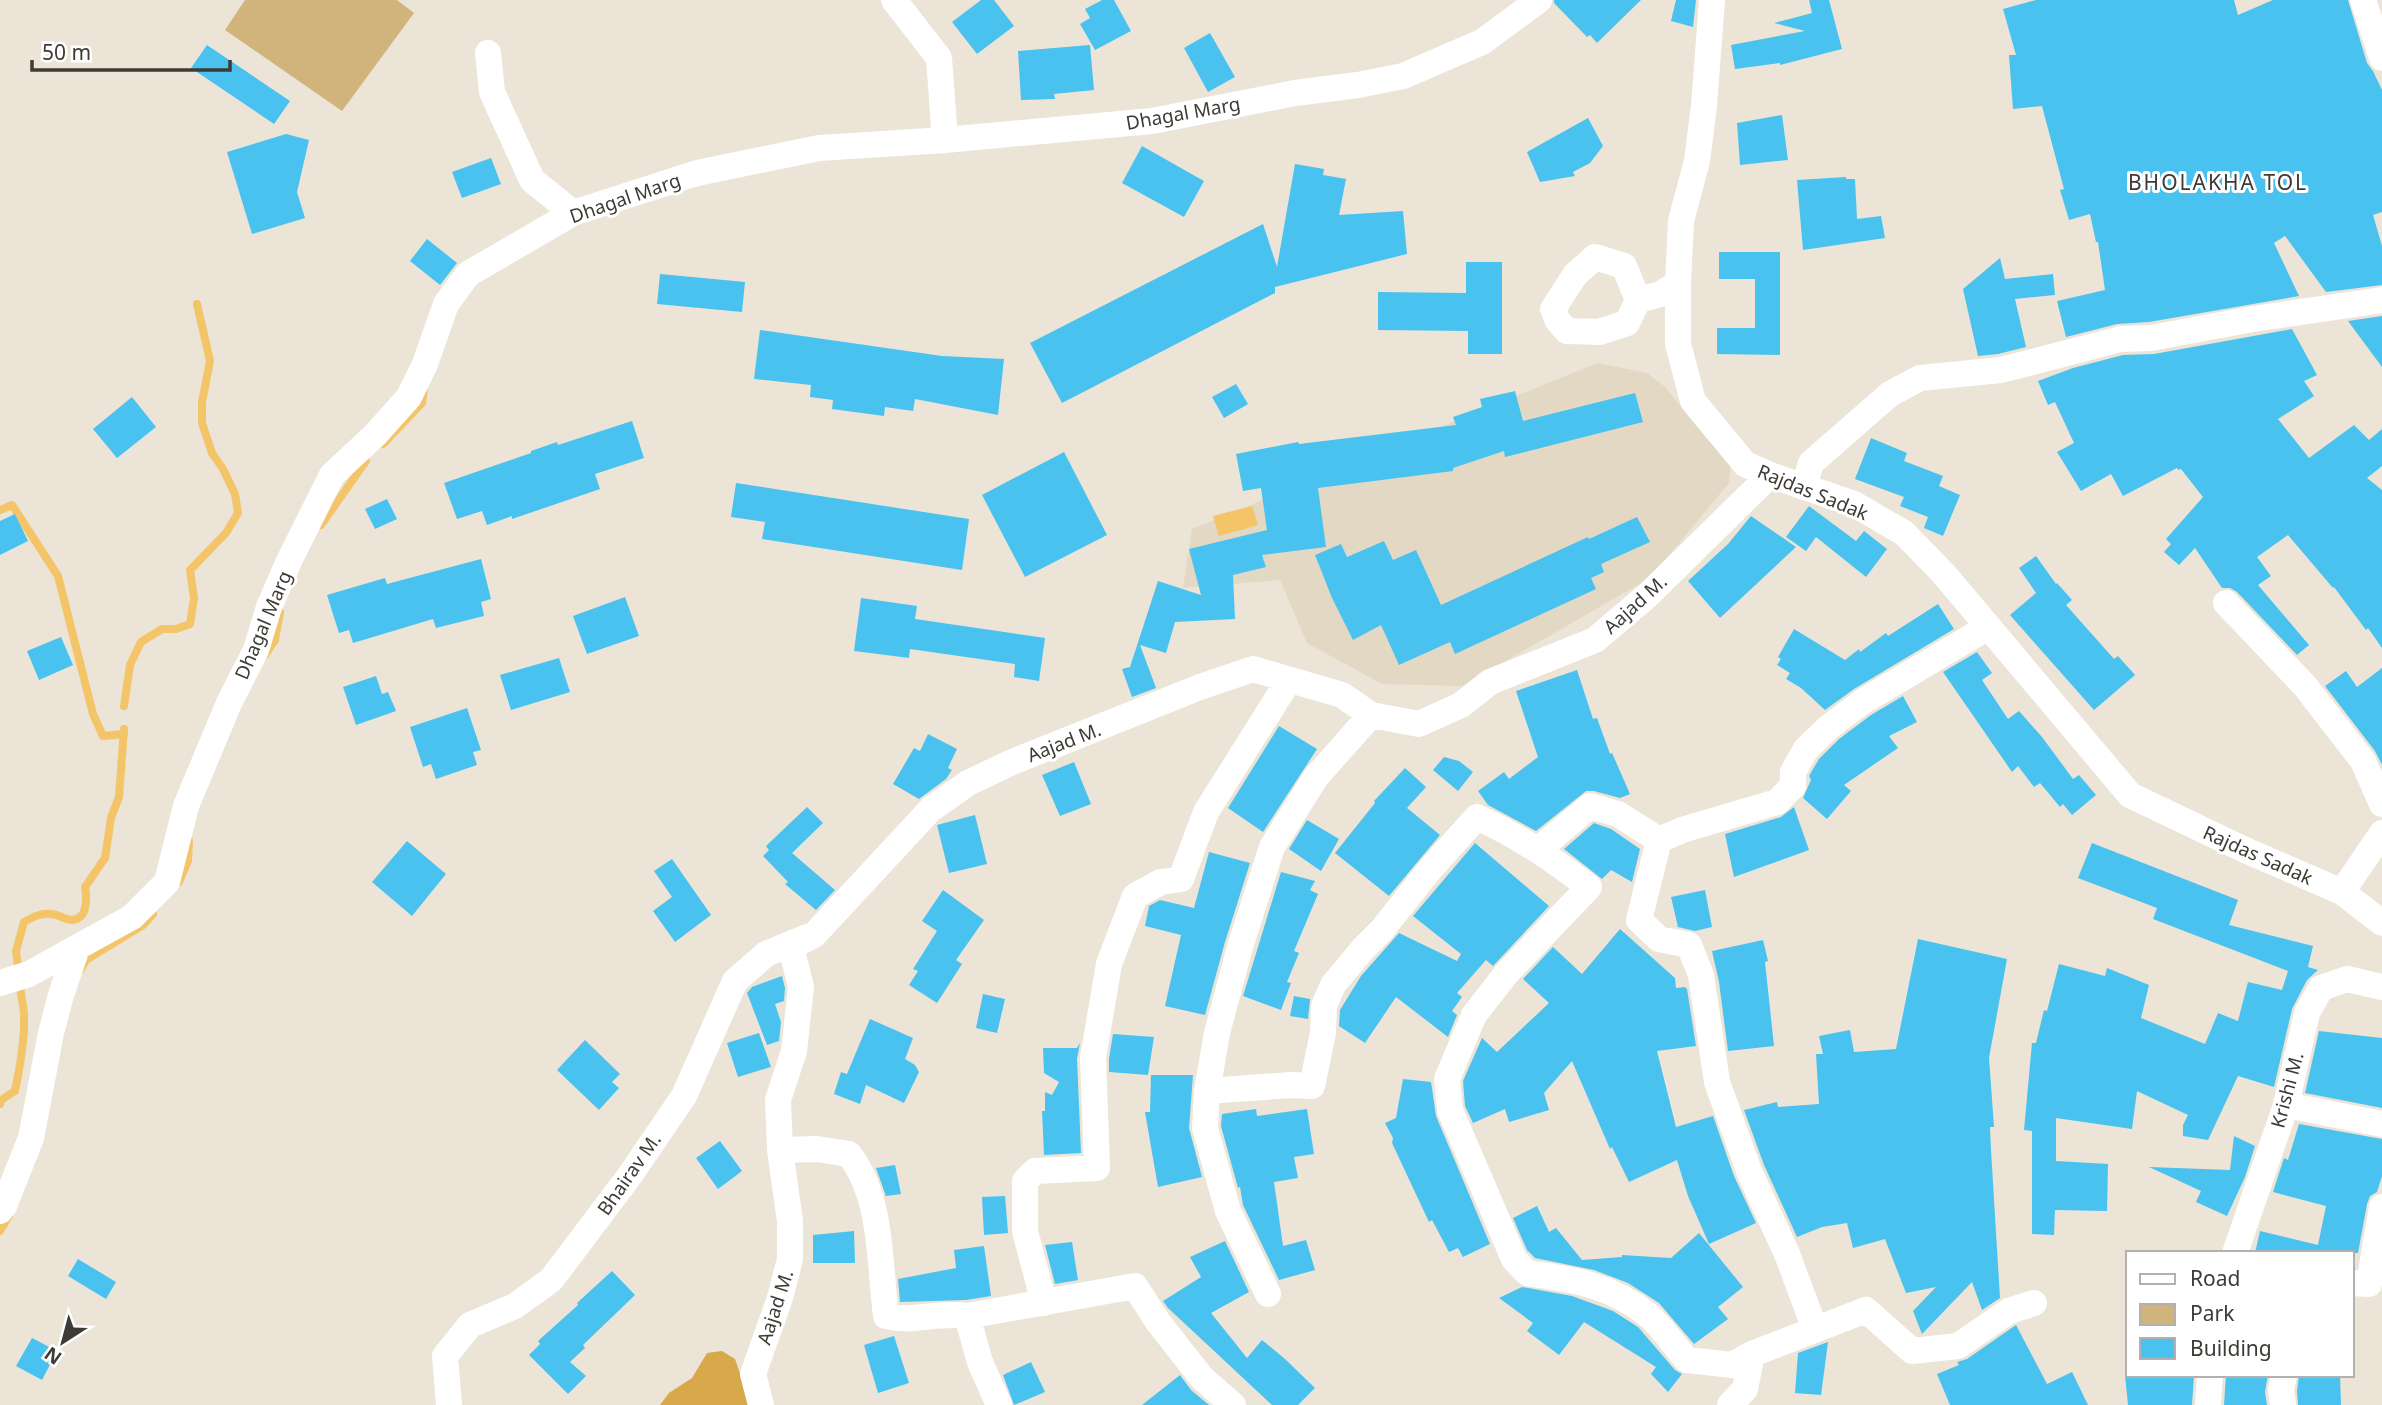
<svg xmlns="http://www.w3.org/2000/svg" width="2382" height="1405" font-family="'Noto Sans',sans-serif">
<rect width="100%" height="100%" fill="#ece4d6"/>
<path fill="#e3d8c3" d="M1597,363l50,10 17,13 43,53 24,21 -2,23 -79,95 -188,108 -80,-2 -75,-41 -27,-63 -97,8 9,-59z"/>
<path fill="#d1b47c" d="M245,0h152l17,13 -72,98 -117,-81z"/>
<path fill="#d7a94b" d="M722,1351l13,8 16,46h-91l9,-12 23,-15 15,-25z"/>
<path fill="#f3c568" d="M1252,506l6,19 -39,11 -6,-20z"/>
<g fill="none" stroke-linecap="round" stroke-linejoin="round">
<path stroke="#f3c568" stroke-width="8" d="M383,444l39,-41 2,-14
M0,510l12,-5 46,71 35,138 10,22 21,-2
M321,525l45,-64
M265,655l10,-15 5,-28
M124,706l6,-41 11,-23 21,-13h14l14,-5 4,-26 -4,-28 36,-37 12,-20 -3,-19 -12,-25 -11,-16 -10,-30v-21l8,-41 -13,-57
M179,882l9,-21 1,-20
M81,969l5,-9 57,-35 10,-11
M19,973l-3,-22 8,-29c9,-5 16,-9 27,-8 7,0 14,6 21,6 16,-1 15,-22 13,-33l20,-29 6,-40 8,-21 5,-68
M0,1104l1,-4 14,-9c5,-24 10,-50 9,-75 0,-11 -4,-22 -4,-34
M0,1231l9,-15"/>
</g>
<path fill="#49c2ef" d="M981,0h13l20,26 -37,28 -25,-32z
M1102,0h12l17,31 -36,19 -15,-26 10,-6 -5,-9z
M1554,0h87l-44,43 -7,-8 -3,2 -33,-34z
M1676,0h20l-3,27 -22,-6z
M1809,0h20l13,49 -62,16v-2l-45,6 -4,-24 74,-14 -31,-8 38,-10z
M2036,0h198l4,15 35,-15h75l19,63 6,8 9,19v122l-9,3 9,31v39l-56,7 -41,-56 -11,7 25,53 -150,26 -32,2 -51,13 -9,-36 48,-11 -7,-48h-2l-6,-28 -21,6 -9,-30 4,-1 -22,-83 -29,3 -4,-54h7l-13,-46z
M1210,33l25,44 -27,15 -24,-44z
M207,45l83,56 -16,23 -83,-56z
M1090,45l4,45 -40,4 1,5 -34,1 -3,-49z
M1782,115l6,45 -48,5 -3,-42z
M1588,118l15,28 -13,17 -17,9 2,4 -35,6 -13,-30z
M286,134l23,6 -12,52 8,26 -53,16 -25,-82z
M1142,146l62,35 -20,36 -62,-34z
M491,158l10,26 -39,14 -10,-26z
M1295,164l29,5 -1,6 23,4 -7,36 64,-4 4,43 -132,33v6l-213,110 -32,-60 233,-119 14,43z
M1846,177v2h9l2,40 24,-3 4,22 -82,12 -6,-70z
M427,239l30,24 -17,22 -30,-24z
M1719,252h61v103l-63,-1v-26h38v-49h-36z
M2000,258l5,21 48,-5 2,21 -40,4 11,48 -28,7 -20,2 -15,-67z
M1466,262h36v92h-34v-23l-90,-1v-38l88,1z
M660,274l85,8 -3,30 -85,-8z
M2382,316v51l-34,-46z
M2292,329l25,46 -13,6 10,15 -36,23 31,39 45,-33 15,15 13,-11v37l-15,12 15,12v158l-14,-20 -2,2 -32,-43 -1,1 -45,-53 -31,22 14,19 -13,9 51,60 -12,10 -60,-63 -7,-4h-8l-27,-40 -16,17 -15,-13 7,-8 -5,-5 37,-42 -22,-28 -3,1 -1,-2 -54,28 -12,-22 -30,17 -24,-39 17,-9 -19,-41 -7,3 -10,-24 35,-13 50,-13 31,-1z
M760,330l182,26 62,3 -6,56 -83,-16 -2,12 -28,-4 -1,9 -52,-7 1,-9 -23,-3 1,-12 -57,-6z
M1236,384l12,20 -24,14 -12,-21z
M1515,391l8,30 112,-28 8,29 -138,35 -1,-6 -51,17v3l-135,17 8,59 -64,8 4,12 -33,8 2,44 -60,3 -9,31 -26,-8 16,43 -24,9 -10,-28 8,-2 28,-86 43,14 -12,-46 78,-19 -6,-42 -18,3 -7,-37 62,-12 1,2 157,-19 -3,-8 29,-10 -2,-8z
M132,397l24,30 -39,31 -24,-29z
M632,421l12,37 -49,16 5,15 -88,30v-3l-25,9 -5,-14 -25,8 -13,-36 87,-30v-2l26,-9 1,3z
M1871,438l36,15 -3,8 39,15 -4,10 21,9 -17,41 -19,-8 4,-11 -28,-11 4,-9 -49,-18z
M1064,452l43,83 -82,42 -43,-82z
M736,483l233,36 -7,51 -200,-31 3,-17 -34,-5z
M387,499l10,20 -22,10 -10,-20z
M1809,506l47,35 8,-10 23,18 -21,28 -50,-40 -10,14 -20,-14z
M15,514l13,27 -28,14v-34z
M1751,516l45,31 -76,71 -32,-37 40,-37z
M1637,517l13,25 -49,22 3,8 -13,6 5,11 -141,65 -5,-12 -51,23 -18,-40 -28,15 -21,-42 -17,-43 26,-11 6,13 37,-16 9,19 23,-10 25,55 147,-68 1,2z
M2036,556l20,28 1,-1 15,17 -6,5 48,54 4,-3 17,19 -41,35 -84,-95 26,-22 -17,-25z
M481,559l10,40 -10,3 3,14 -48,12 -3,-9 -80,24 -4,-13 -10,3 -12,-38 58,-17 2,6z
M625,597l14,39 -52,18 -14,-38z
M861,598l56,8 -2,13 130,19 -6,43 -25,-4 1,-13 -105,-15 -1,9 -55,-7z
M1938,604l16,25 -100,60 -29,21 -24,-22 -15,-9 4,-6 -13,-8 4,-6 -3,-2 16,-28 51,31 14,-11 1,3 26,-19 2,3z
M61,637l12,28 -34,15 -12,-29z
M1977,652l15,21 -10,7 26,39 11,-8 23,26 31,42 6,-4 17,20 -24,20 -9,-11 -3,3 -20,-24 -6,4 -16,-21 -6,6 -69,-100z
M559,658l11,34 -59,18 -11,-35z
M2382,668v97l-7,-14 -50,-65 21,-15 11,16z
M1577,670l16,49 4,-1 13,36 2,-1 18,41 -10,4 -26,-7h-8l-50,40 -48,-26 -10,-14 26,-19 5,7 29,-22 -22,-66z
M376,676l6,18 6,-2 8,19 -40,14 -13,-38z
M1903,696l14,26 -28,14 9,12 -54,37 7,6 -24,28 -24,-21 8,-18 -2,-4 10,-17 20,-20 32,-24z
M467,708l14,42 -8,2 4,13 -41,14 -5,-15 -8,3 -13,-40z
M1279,726l38,23 -54,83 -35,-24z
M928,734l29,15 -9,19 4,2 -6,9 -27,20 -26,-15 21,-36 6,3z
M1444,757l15,4 14,11 -15,19 -25,-21z
M1074,762l17,42 -31,12 -18,-41z
M1405,768l21,19 -19,21 33,27 -51,61 -54,-43 40,-50 -1,-2z
M807,807l16,16 -31,30 43,37 -19,20 -31,-26 3,-2 -25,-26 6,-6 -3,-4z
M1794,807l15,43 -75,27 -9,-43 56,-17z
M975,815l12,49 -38,9 -12,-48z
M1307,820l32,19 -18,32 -32,-22z
M1594,823l17,6 29,20 -8,33 -21,-12 -9,9 -38,-30z
M407,841l39,33 -34,42 -40,-34z
M1475,843l74,63 -56,60 -7,-6 -29,33 5,4 -10,14 5,4 -9,22 -52,-40 -31,46 -26,-17 1,-16 21,-34 38,-43 58,28 4,-7 -48,-38z
M2092,843l146,57 -9,25 84,21 -5,21 10,3 -11,10 -15,29 -18,78 -36,-11 -30,64 -25,-4v-11l5,-10 -51,-24 -5,38 -76,-11v43l52,3 -1,47 -52,-1 -1,25 -22,-1v-103l-8,-1 8,-87h4l8,-33 3,1 12,-47 46,12 2,-8 42,17 -8,33 64,26 13,-31 20,8 10,-39 34,8 6,-19 -135,-52 4,-11 -79,-30z
M1209,852l41,11 -25,79 -20,73 -40,-9 16,-71 -36,-9 4,-20 11,-6 34,8z
M672,859l39,56 -36,27 -22,-31 19,-14 -18,-26z
M1281,872l34,9 -5,9 8,4 -24,57 5,2 -12,29 4,1 -10,27 -38,-14z
M943,890l41,30 -28,40 6,4 -25,39 -28,-18 9,-14 -5,-2 24,-38 -15,-10z
M1705,890l7,37 -17,4 -17,-4 -7,-30z
M1620,929l55,49 1,10 9,-1 2,2 9,57 -39,5 19,76 37,-11 21,60 22,47 -47,21 -21,-48 -11,-36 -48,22 -17,-35 -2,2 -38,-88 -28,32 5,17 -40,12 -4,-13 -32,14 -8,-17 -2,-25 19,-43 15,14 52,-49 -26,-24 30,-32 29,27z
M1918,939l89,20 -18,99 5,69h-4l1,23 9,148 -18,12 -10,-28 -50,52 -9,-23 23,-24 -30,6 -21,-54 -32,9 -6,-25 -25,4 -25,10 -33,-72 -20,-55 33,-8 1,5 41,-3 -3,-50h7l-4,-18 31,-6 4,22 42,-3z
M1763,940l5,21 -3,1 9,84 -46,5 -9,-69 -7,-31z
M782,976l3,12 -1,13 -9,3 6,18 -2,19 -12,4 -20,-52 5,-6z
M983,994l22,5 -8,34 -21,-5z
M1294,996l16,3 -2,20 -18,-3z
M870,1019l43,19 -8,21 10,6 4,7 -15,31 -38,-18 -6,19 -26,-10 7,-22 6,2z
M2319,1031l63,7v70l-77,-15z
M759,1033l12,34 -33,10 -11,-34z
M1113,1034l41,3 -6,38 -39,-3v-13z
M585,1040l35,34 -8,8 7,6 -20,22 -42,-40z
M1080,1043l-3,16 4,94 -37,2 -2,-44h3v-19l7,3 7,-13 -15,-9 -1,-25h34z
M1151,1075h42l-4,53 13,49 -44,10 -13,-75h5z
M1403,1079l28,3 5,34 54,128 -27,13 -5,-9 -9,4 -17,-32 -3,2 -37,-79 1,-5 -8,-15 11,-5z
M1256,1109l1,7 50,-7 7,45 -20,3 4,21 -24,4 9,64 23,-6 9,30 -36,10 -36,-75 -3,-18 -2,1 -17,-62 1,-12z
M2299,1124l83,15v37l-5,16 -7,4 -3,8 -9,49h-103l5,-22 58,14 8,-39 -53,-14 11,-34 4,2z
M2234,1136l21,10 -10,31 -18,39 -31,-14 5,-11 -52,-24 81,3z
M720,1141l22,30 -24,18 -22,-31z
M895,1165l6,29 -15,2 -10,-28z
M1005,1196l3,37 -24,2 -2,-38z
M1537,1206l12,26 7,-4 26,32 40,-3v-2l49,3 28,-25 44,54 -25,20 10,12 -34,25 -35,-41 -31,-20 -34,-13 -59,-12 -8,-8 -14,-32z
M854,1231l1,32h-42v-28z
M1225,1241l24,51 -38,21 36,45 15,-18 23,19 30,29 -17,17h-26l-104,-97 -5,-7 38,-24 -11,-20z
M1072,1242l6,38 -23,4 -10,-39z
M984,1246l7,50 -25,4 -66,2 -2,-23 58,-11 -2,-18z
M78,1259l38,23 -10,17 -38,-23z
M612,1271l23,24 -52,50 2,3 -15,14 16,14 -18,18 -39,-39 11,-11 -2,-3 40,-36 -1,-2z
M1522,1287l50,9 41,15 25,16 37,43 7,4 -14,18 -17,-18 5,-7 -72,-45 -25,33 -32,-24 6,-8 -34,-25z
M2016,1325l31,59 25,-12 16,33h-138l-13,-31 22,-9 -2,-3 10,-3z
M894,1336l15,47 -31,10 -14,-48z
M32,1338l25,13 -15,29 -26,-14z
M1828,1342l-7,53 -26,-2 3,-40z
M1031,1362l14,30 -31,13 -11,-30z
M1180,1375l11,15 18,15h-67z
M2125,1375h69l-2,30h-64z
M2226,1375h42l-3,17 2,13h-43z
M2299,1375h41l1,30h-43l-1,-14z"/>
<g fill="none" stroke-linecap="round" stroke-linejoin="round">
<path stroke="#fff" stroke-width="26" d="M894,0l45,58 6,82
M1712,0l-8,106 -7,55 -16,60 -3,62v61l15,57 52,63 25,11 84,29 50,29 39,40 187,222 115,55 97,42 40,31
M2363,0l19,58
M488,53l4,39 40,88 41,33
M1638,300l-14,-34 -29,-9 -20,18 -22,34 5,12 9,10 32,1 28,-9 11,-23 23,-6 17,-11
M1804,487l7,-24 79,-69 30,-16 81,-8 120,-31 30,-1 102,-19 129,-19
M2226,603l79,83 51,66 7,9 19,43
M1539,849l51,-43 28,8 41,26
M2342,892l40,-59
M0,983l29,-9 103,-57 35,-35 19,-76 43,-103 27,-53 13,-43 20,-46 43,-86 43,-40 34,-38 16,-33 21,-60 22,-30 105,-61 124,-40 122,-25 126,-8 207,-19 143,-28 63,-8 45,-9 79,-34 57,-42
M1207,1091l10,-58 23,-86 32,-100 44,-70 55,-62
M2286,1105l96,19
M780,1150l37,-1 32,5c34,44 30,109 37,162 27,7 54,-5 81,0l168,-30 23,36 44,56 31,27
M0,1211l4,-5 27,-68 20,-105 10,-38 16,-47
M2235,1253l51,-148 21,-92 14,-25 26,-9 35,8
M2352,1283l17,1 13,-77
M1268,1294l-40,-83 -23,-83 2,-37 84,-6 21,1 11,-53 1,-27 9,-21 30,-36 18,-18 51,-64 45,-50c43,20 74,41 112,70l-83,87 -32,41 -27,64 3,31 64,149 13,14c45,6 84,12 121,42 14,12 26,30 39,45l45,5 20,-11 114,-44 46,41 46,-5 51,-35 25,-8
M1044,1303l-19,-72v-50l10,-10 62,-3 -4,-110 16,-94 26,-68 26,-14 20,-3 25,-67 83,-132
M967,1316l13,46 19,43
M1815,1329l-28,-75 -38,-83 -32,-89 -16,-107 -12,-30 -30,-6 -20,-19 20,-80 23,-10 95,-28 16,-16v-14l13,-23 23,-22 33,-25 126,-75
M449,1405l-4,-49 25,-31 45,-19 36,-26 77,-102 56,-82 51,-115 31,-27 41,-17
M761,1405l-8,-31 27,-76 10,-39v-38l-10,-71 -2,-50 16,-49 7,-64 -10,-40 23,-12 117,-126 37,-26 42,-20 190,-76 53,-18 89,26 29,20 48,9 42,-19 29,-23 105,-42 53,-45 122,-120
M1730,1405l15,-16 7,-35
M2208,1405l2,-30
M2283,1405l-2,-15 3,-15"/>
</g>
<g text-anchor="middle" dominant-baseline="central" stroke-width="6" stroke-linejoin="round" paint-order="stroke">
<g font-size="19" fill="#3e3b36" stroke="#fff">
<text transform="translate(1183 113) rotate(-10)">Dhagal Marg</text>
<text transform="translate(625 198) rotate(-19)">Dhagal Marg</text>
<text transform="translate(1813 492) rotate(22)">Rajdas Sadak</text>
<text transform="translate(1635 604) rotate(-42)">Aajad M.</text>
<text transform="translate(263 625) rotate(-67)">Dhagal Marg</text>
<text transform="translate(1064 742) rotate(-21)">Aajad M.</text>
<text transform="translate(2258 855) rotate(24)">Rajdas Sadak</text>
<text transform="translate(2287 1090) rotate(-75)">Krishi M.</text>
<text transform="translate(629 1174) rotate(-55)">Bhairav M.</text>
<text transform="translate(775 1307) rotate(-72)">Aajad M.</text>
</g>
<g font-size="21" letter-spacing="2" fill="#3e3b36" stroke="#fff">
<text x="2218" y="182">BHOLAKHA TOL</text>
</g>
</g>
<rect x="2126" y="1251" width="228" height="126" fill="#ffffff" stroke="#b2b1af" stroke-width="2"/>
<rect x="2140" y="1274" width="35" height="10" fill="#ffffff" stroke="#b2b1af" stroke-width="2"/>
<text x="2190" y="1286" font-size="21" fill="#3e3b36">Road</text>
<rect x="2140" y="1304" width="35" height="21" fill="#d1b47c" stroke="#b2b1af" stroke-width="2"/>
<text x="2190" y="1321" font-size="21" fill="#3e3b36">Park</text>
<rect x="2140" y="1338" width="35" height="21" fill="#49c2ef" stroke="#b2b1af" stroke-width="2"/>
<text x="2190" y="1356" font-size="21" fill="#3e3b36">Building</text>
<g transform="translate(63 1342) rotate(216)" stroke="#ffffff" stroke-width="5" paint-order="stroke">
<path d="M0-5L12 26L0 18L-12 26Z" fill="#3e3b36"/>
<text y="-10" font-size="19" font-weight="bold" text-anchor="middle" fill="#3e3b36">N</text>
</g>
<path d="M32 60v10h198v-10" fill="none" stroke="#3e3b36" stroke-width="3.5"/>
<text x="42" y="60" font-size="21" fill="#3e3b36" stroke="#ffffff" stroke-width="5" paint-order="stroke">50 m</text>
</svg>
